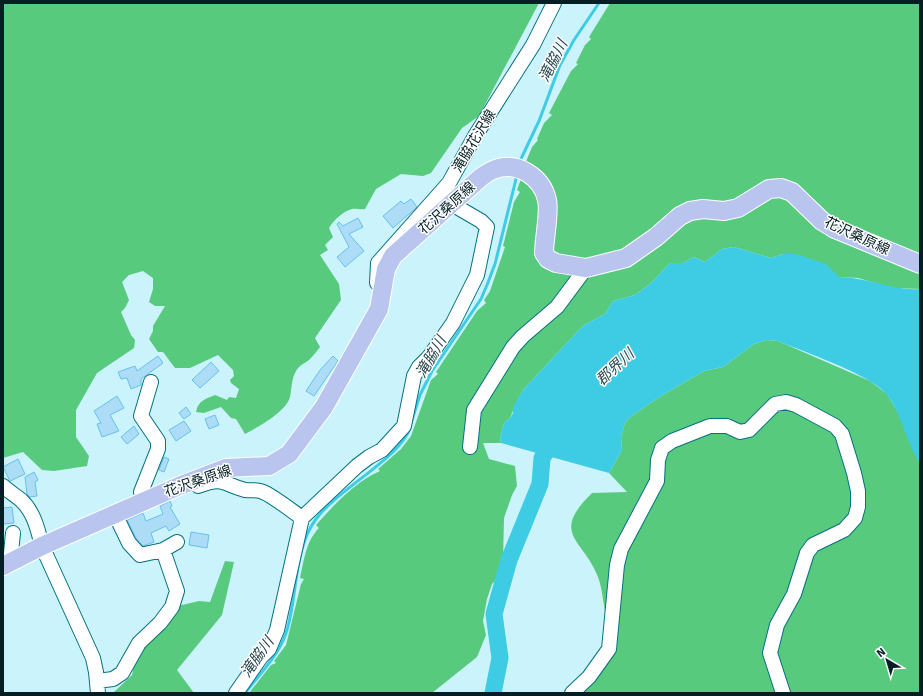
<svg xmlns="http://www.w3.org/2000/svg" width="923" height="696" font-family="Signika,'Noto Sans JP',sans-serif">
<rect width="100%" height="100%" fill="#cbf3fc"/>
<path fill="#58ca7d" d="M3,3h536l-60,113 -17,12 -31,45 -8,3 -22,-2 -25,15 -11,20c-5,1 -9,-1 -13,0 -10,3 -18,11 -23,19l4,9 -8,8 3,5 -8,5 19,29 2,16 -26,38 5,9c-3,4 -6,8 -10,12 -4,4 -11,6 -14,12 -5,9 -4,17 -6,26 -4,15 -32,30 -45,37l-9,-15 -5,-1 -10,-11 -17,6 -8,-1c2,-11 9,-13 19,-17l12,5 2,-3 7,1 3,-9 -8,-6 -1,-3 4,-4 -1,-6 -15,-15 -28,13h-15l-12,-16h-5l-9,-13 4,-8v-5l12,-20h-10l-6,-4 4,-13v-11l-10,-7 -14,4 -7,7 7,18 -4,8 -4,4 10,23 4,5 -1,8 -37,25 -21,37v27l13,19 -2,10 -33,5 -12,-1 -19,-18 -20,6z
M610,3h310v255l-93,-41 -28,-27 -58,13 -84,29 -47,26 -50,2 -11,-13 4,-43 -28,-40 7,-17 6,-7 -1,-1 7,-16 8,-8 -3,-2 22,-42 7,-7 -2,-1 9,-18 6,-6 -2,-2z
M522,176l18,21 -4,50 52,27 93,-54 99,-26 140,78v17l-27,-1 -35,-10 -19,-1 -56,-23 -12,4 -37,-11 -12,2 -17,13 -11,-5 -11,6h-13l-19,20 -16,12 -22,6 -8,13 -19,10 -7,6 -56,60 -6,11 -7,17 -6,5 -4,14 1,6h-18l6,16 26,7 2,20 -5,9 -8,23 -1,43 -5,17 -6,6 -5,15 -4,22 3,14 -9,22 -45,36h-183l22,-28 5,-2 -2,-2 12,-16 15,-61 3,-5 -4,-1c4,-18 6,-37 19,-50l-3,-3c18,-20 40,-44 64,-54l-2,-2 23,-20 10,-13 20,-56 7,-6 -2,-2 41,-61 9,-8 -2,-3 6,-9 15,-44 -2,-1 11,-44 6,-10 -3,-2z
M767,340l11,1 92,40 17,13 12,20 21,49v230h-130l-15,-43 9,-30 27,-66 48,-35 -14,-86 -51,-34 -44,24 -82,15 -16,44 -25,44 -20,93c-4,-13 -4,-29 -9,-42 -14,-38 -49,-42 -6,-84l35,-1 -18,-19 13,-23 -1,-13 4,-14 5,-6 31,-21 43,-25 19,-4 31,-23z
M786,408l43,19 9,10 16,60 -5,20 -8,8 -34,19 -15,44 -18,31 4,74h-198l33,-40 10,-89 45,-113 9,-7 35,-14 16,3 46,-22z
M225,561l9,1 -12,53 -45,55 17,23h-81l19,-18 5,-23 31,-28 10,-18 21,-5 11,1z"/>
<path fill="#3ecce4" d="M734,247l37,11 12,-4h13l30,10 13,13c28,0 53,14 81,12v174c-14,-20 -17,-46 -32,-67 -15,-21 -84,-44 -110,-55l-11,-1 -13,4 -31,23 -19,4 -43,25 -31,21 -5,6 -4,14 1,13 -13,23 -108,-30 -1,-6 4,-14 6,-5 3,-5v-6l10,-17 56,-60 7,-6 19,-10 8,-13 22,-6 16,-12 19,-20h13l11,-6 11,5 17,-13z"/>
<g fill="none" stroke-linecap="round" stroke-linejoin="round">
<path stroke="#3ecce4" stroke-width="3" d="M519,163l20,-42 21,-56 14,-25 25,-37
M411,423l9,-28 12,-24 49,-72 6,-14 8,-21 22,-89
M245,693c15,-19 35,-39 42,-63 11,-36 6,-80 29,-111 22,-30 84,-61 94,-91"/>
<path stroke="#3ecce4" stroke-width="17" d="M493,693l7,-35 -6,-44 15,-54 31,-76 2,-26 15,-22"/>
</g>
<path fill="#addcf6" stroke="#65c1ee" d="M411,199l6,8 -24,21 -10,-12 18,-15 3,3z
M358,218l5,9 -14,7 15,17 -19,16 -8,-10 12,-10 -12,-23 2,-2 4,4z
M158,356l5,7 -22,16v6l-10,4 -4,-11 -6,1 -3,-7 17,-6 2,5z
M333,356l5,5 -24,35 -8,-5 14,-21z
M211,362l8,9 -19,17 -8,-8z
M117,396l7,12 -14,7 9,16 -17,6 -5,-13 4,-1 -7,-12z
M186,407l5,7 -7,5 -5,-6z
M215,415l4,10 -10,4 -4,-10z
M184,421l7,10 -15,10 -7,-11z
M134,426l5,8 -12,10 -6,-7z
M164,457l5,2 -5,13 -5,-2z
M18,459l7,15 -15,7 -7,-14z
M34,472l4,8 -3,2 2,14 -7,1 -3,-3 -2,-17z
M170,501l2,5 -2,1 10,17 -11,7 -3,-5 -15,7 3,9 -11,4 -7,-8 -9,-18 16,-7 3,8 17,-7 -3,-8z
M12,507l2,16 -11,1v-16z
M191,532l18,3 -2,13 -18,-3z"/>
<g fill="none" stroke-linecap="round" stroke-linejoin="round">
<defs>
<path id="minor" d="M377,283l1,-20 71,-80 26,-47 58,-91 21,-42
M470,447l4,-37 39,-63 10,-11 34,-29 29,-39
M3,486c5,5 12,9 18,14 13,12 17,30 21,46l51,112 3,14 2,21
M198,486c27,-10 24,-2 47,4 6,1 12,-1 18,2 10,4 29,19 39,26l55,-52 12,-9 13,-7 22,-24 10,-50 5,-9 10,-10 24,-34 24,-48 10,-48 -6,-6 -31,-18
M144,500l-3,-8 17,-43v-8l-17,-25 10,-34
M115,514l14,29 11,12 23,-5 14,-8
M10,563l3,-30
M97,681l16,-2 9,-6 17,-30 21,-20 12,-16 5,-16 -14,-41
M236,693l25,-36 8,-8 8,-19 25,-112
M572,693l17,-16 20,-28 8,-84 4,-16 36,-68 1,-21 4,-12 10,-7 38,-15h17l13,6 9,-2 26,-26 11,-2 10,3 39,21 7,8 12,39 4,18v16l-3,11 -11,12 -31,15 -6,8 -13,41 -17,31 -7,28 13,40"/>
<path id="major" d="M3,566l39,-20 137,-60 47,-18 43,-2 20,-12 35,-47 55,-98 7,-40 7,-13 87,-78c4,-3 8,-6 13,-8 24,-10 49,7 54,30 3,11 -3,40 -3,53l4,6 8,4 30,5 40,-10 30,-21 24,-21 10,-5 13,-2 21,2 14,-3 31,-19 12,-1 11,4 30,29 13,8 85,35"/>
</defs>
<use href="#minor" stroke="#057181" stroke-width="16"/>
<use href="#major" stroke="#fff" stroke-width="20"/>
<use href="#minor" stroke="#fff" stroke-width="14"/>
<use href="#major" stroke="#b9c5ef" stroke-width="18"/>
</g>
<g text-anchor="middle" dominant-baseline="central" stroke-width="3" stroke-linejoin="round" paint-order="stroke">
<g font-size="14" fill="#041e23" stroke="#fff">
<text transform="translate(474 141) rotate(-59)">滝脇花沢線</text>
<text transform="translate(447 208) rotate(-42)">花沢桑原線</text>
<text transform="translate(857 236) rotate(25)">花沢桑原線</text>
<text transform="translate(198 481) rotate(-19)">花沢桑原線</text>
</g>
<g font-size="15" font-style="italic" fill="#2b484e" stroke="#fff">
<text transform="translate(553 61) rotate(-63)">滝脇川</text>
<text transform="translate(431 357) rotate(-60)">滝脇川</text>
<text transform="translate(615 367) rotate(-43)">郡界川</text>
<text transform="translate(257 657) rotate(-55)">滝脇川</text>
</g>
</g>
<rect width="923" height="696" fill="none" stroke="#041e23" stroke-width="8"/>
<g transform="translate(887 660) rotate(322)" stroke="#ffffff" stroke-width="3" paint-order="stroke">
<path d="M0-3L7 15L0 10L-7 15Z" fill="#041e23"/>
<text y="-6" font-size="11" font-weight="bold" text-anchor="middle" fill="#041e23">N</text>
</g>
</svg>
